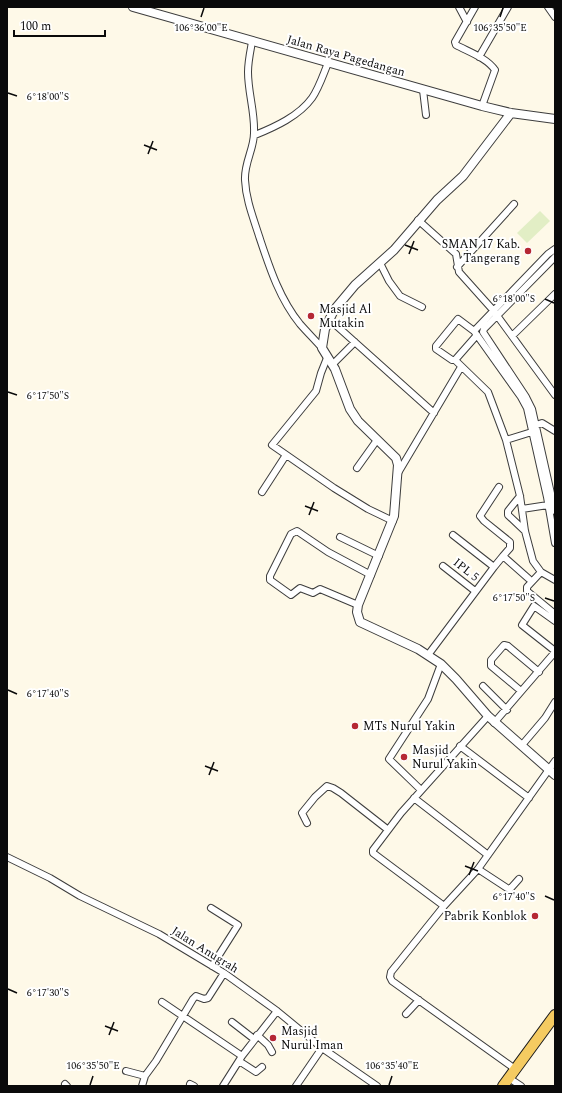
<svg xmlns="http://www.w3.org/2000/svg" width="562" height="1093" font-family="Spectral,serif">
<rect width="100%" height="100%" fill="#fef9e8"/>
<path fill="#e2eec5" d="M540,211l10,10 -23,22 -10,-10z"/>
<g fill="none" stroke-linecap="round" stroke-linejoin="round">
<defs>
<path id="minor" d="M459,7l8,15
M475,7l-20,35 1,3c13,7 31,13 39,25l-13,36
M548,7l7,10
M252,42c-2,11 -4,20 -4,30 0,21 7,40 6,61 0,16 -10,30 -9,47 1,20 8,37 14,56 10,30 20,62 41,88 7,8 15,16 22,24
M479,57l29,-50
M423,90l3,25
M255,135c20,-8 44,-19 57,-37 7,-10 11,-23 16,-35
M418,220l38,34 3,18 34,38 62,85
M555,249l-7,5 -74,77 47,66 6,11 20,89 8,46
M555,257l-71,72 -1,3 43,65 6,12 23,102
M380,263l9,18 11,15 22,11
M457,267l57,-63
M329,319l105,94
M474,331l-16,-12 -22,27v3l16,11h3l33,32 18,48 14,56 5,35 8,30 8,11 14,8
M512,336l43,-42
M327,358l-6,15 -5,18 -44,54 62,43 34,21 25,12
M455,360l22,-25
M332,365l23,-23
M536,425l6,-2 13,8
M506,440l29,-9
M357,468l20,-28
M398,473l63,-106
M499,487l-19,29 4,5 26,21v6l-7,8
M262,492l24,-37
M520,496l-12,15v4l17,16
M522,509l26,-4
M453,535l41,32 9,-11 26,23
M340,537l39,19
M443,566l32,25
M541,572l-14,15v4l28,23
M358,605l-38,-16 -7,4 -13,-5 -9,7 -21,-15v-4l21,-42 6,-3 31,21 43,23
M555,621l-21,-15 -12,19 33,26
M428,655l66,-88
M483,686l24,24
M521,691l-30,-25v-6l13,-15 4,1 31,26
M494,723l61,-71
M522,745l23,-27 10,-16
M460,746l69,52
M421,790l-32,-31 39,-60 13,-35
M414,798l74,57
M307,823l-5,-10 13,-16 12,-11 6,2 8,5 46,36
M7,857l43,21 30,18 79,38 65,39 53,38 45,37 55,38
M478,869l29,19 3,1 9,-10
M444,906l-71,-53v-3l28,-37 87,-97
M211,908l27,17 -26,41
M162,1002l80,54
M406,1014l13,-14
M232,1022l22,17
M257,1035l11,10 4,7
M239,1061l17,11 6,-5
M515,1069l-123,-88 -2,-4 1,-5 53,-66 34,-37 77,-108
M126,1071l19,5 11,-15 37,-62 3,-3 8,3 4,-1 16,-25
M509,1078l12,8
M65,1084l2,2
M190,1084l4,2
M142,1086l3,-10
M223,1086l19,-30 35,-45
M296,1086l26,-38"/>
<path id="tertiary" d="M133,7l349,99 29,7 44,6
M511,113l-48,63 -26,24 -43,50 -39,35 -21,25 -9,19 -3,19 13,21 15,40 8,12 38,37 2,7 -4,51 -36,89 -1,7 3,10 58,27 23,15 15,15 32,37 67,59"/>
<path id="primary" d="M503,1086l52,-71"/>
</defs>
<use href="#minor" stroke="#3d3d3d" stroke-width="8"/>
<use href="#tertiary" stroke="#3d3d3d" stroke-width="10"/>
<use href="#primary" stroke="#1b1b1b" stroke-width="12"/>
<use href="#minor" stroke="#fff" stroke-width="6"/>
<use href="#tertiary" stroke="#fff" stroke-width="8"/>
<use href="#primary" stroke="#f5cb61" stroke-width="10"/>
</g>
<path fill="none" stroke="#0a0a0a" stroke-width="1.5" d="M201,17l3,-9M500,17l3,-9M8,93l9,3M144,145l13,5M148,154l5,-13M405,245l13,5M409,254l5,-13M545,299l9,4M8,392l9,3M305,506l13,5M309,515l5,-13M545,598l9,3M8,690l9,4M205,766l13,5M209,775l5,-13M465,866l13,5M469,875l5,-13M545,896l9,4M8,989l9,4M105,1026l13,5M109,1035l5,-13M90,1085l3,-9M389,1085l3,-9"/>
<g fill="#b52734" stroke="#fff" stroke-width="1.5">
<circle cx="528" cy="251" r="4"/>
<circle cx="311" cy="316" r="4"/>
<circle cx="355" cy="726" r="4"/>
<circle cx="404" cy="757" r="4"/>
<circle cx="535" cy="916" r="4"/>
<circle cx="273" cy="1038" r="4"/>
</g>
<g text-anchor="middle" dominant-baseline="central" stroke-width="4" stroke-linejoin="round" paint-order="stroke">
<g font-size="12" fill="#0a0a0a" stroke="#fff">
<text transform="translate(346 56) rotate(16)">Jalan Raya Pagedangan</text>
<text transform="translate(466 570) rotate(38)">IPL 5</text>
<text transform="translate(205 950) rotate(32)">Jalan Anugrah</text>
</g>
<g font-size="12" fill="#0a0a0a" stroke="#fff" text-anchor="start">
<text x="520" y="244" text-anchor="end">SMAN 17 Kab.<tspan x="520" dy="14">Tangerang</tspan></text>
<text x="319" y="309">Masjid Al<tspan x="319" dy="14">Mutakin</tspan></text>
<text x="363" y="726">MTs Nurul Yakin</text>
<text x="412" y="750">Masjid<tspan x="412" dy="14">Nurul Yakin</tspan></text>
<text x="527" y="916" text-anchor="end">Pabrik Konblok</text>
<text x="281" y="1031">Masjid<tspan x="281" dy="14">Nurul Iman</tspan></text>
</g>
</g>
<g font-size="10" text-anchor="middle" fill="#0a0a0a" stroke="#fff" stroke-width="4" stroke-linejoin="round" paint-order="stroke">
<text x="201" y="31">106°36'00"E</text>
<text x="500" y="31">106°35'50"E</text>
<text x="48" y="100">6°18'00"S</text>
<text x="514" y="302">6°18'00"S</text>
<text x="48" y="399">6°17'50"S</text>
<text x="514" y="601">6°17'50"S</text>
<text x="48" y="697">6°17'40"S</text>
<text x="514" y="900">6°17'40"S</text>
<text x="48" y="996">6°17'30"S</text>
<text x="93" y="1069">106°35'50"E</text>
<text x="392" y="1069">106°35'40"E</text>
</g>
<rect width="562" height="1093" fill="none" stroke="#0a0a0a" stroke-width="16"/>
<path d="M14 30v6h91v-6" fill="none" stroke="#0a0a0a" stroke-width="2"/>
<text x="20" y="30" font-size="12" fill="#0a0a0a" stroke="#ffffff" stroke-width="3" paint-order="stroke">100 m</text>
</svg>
